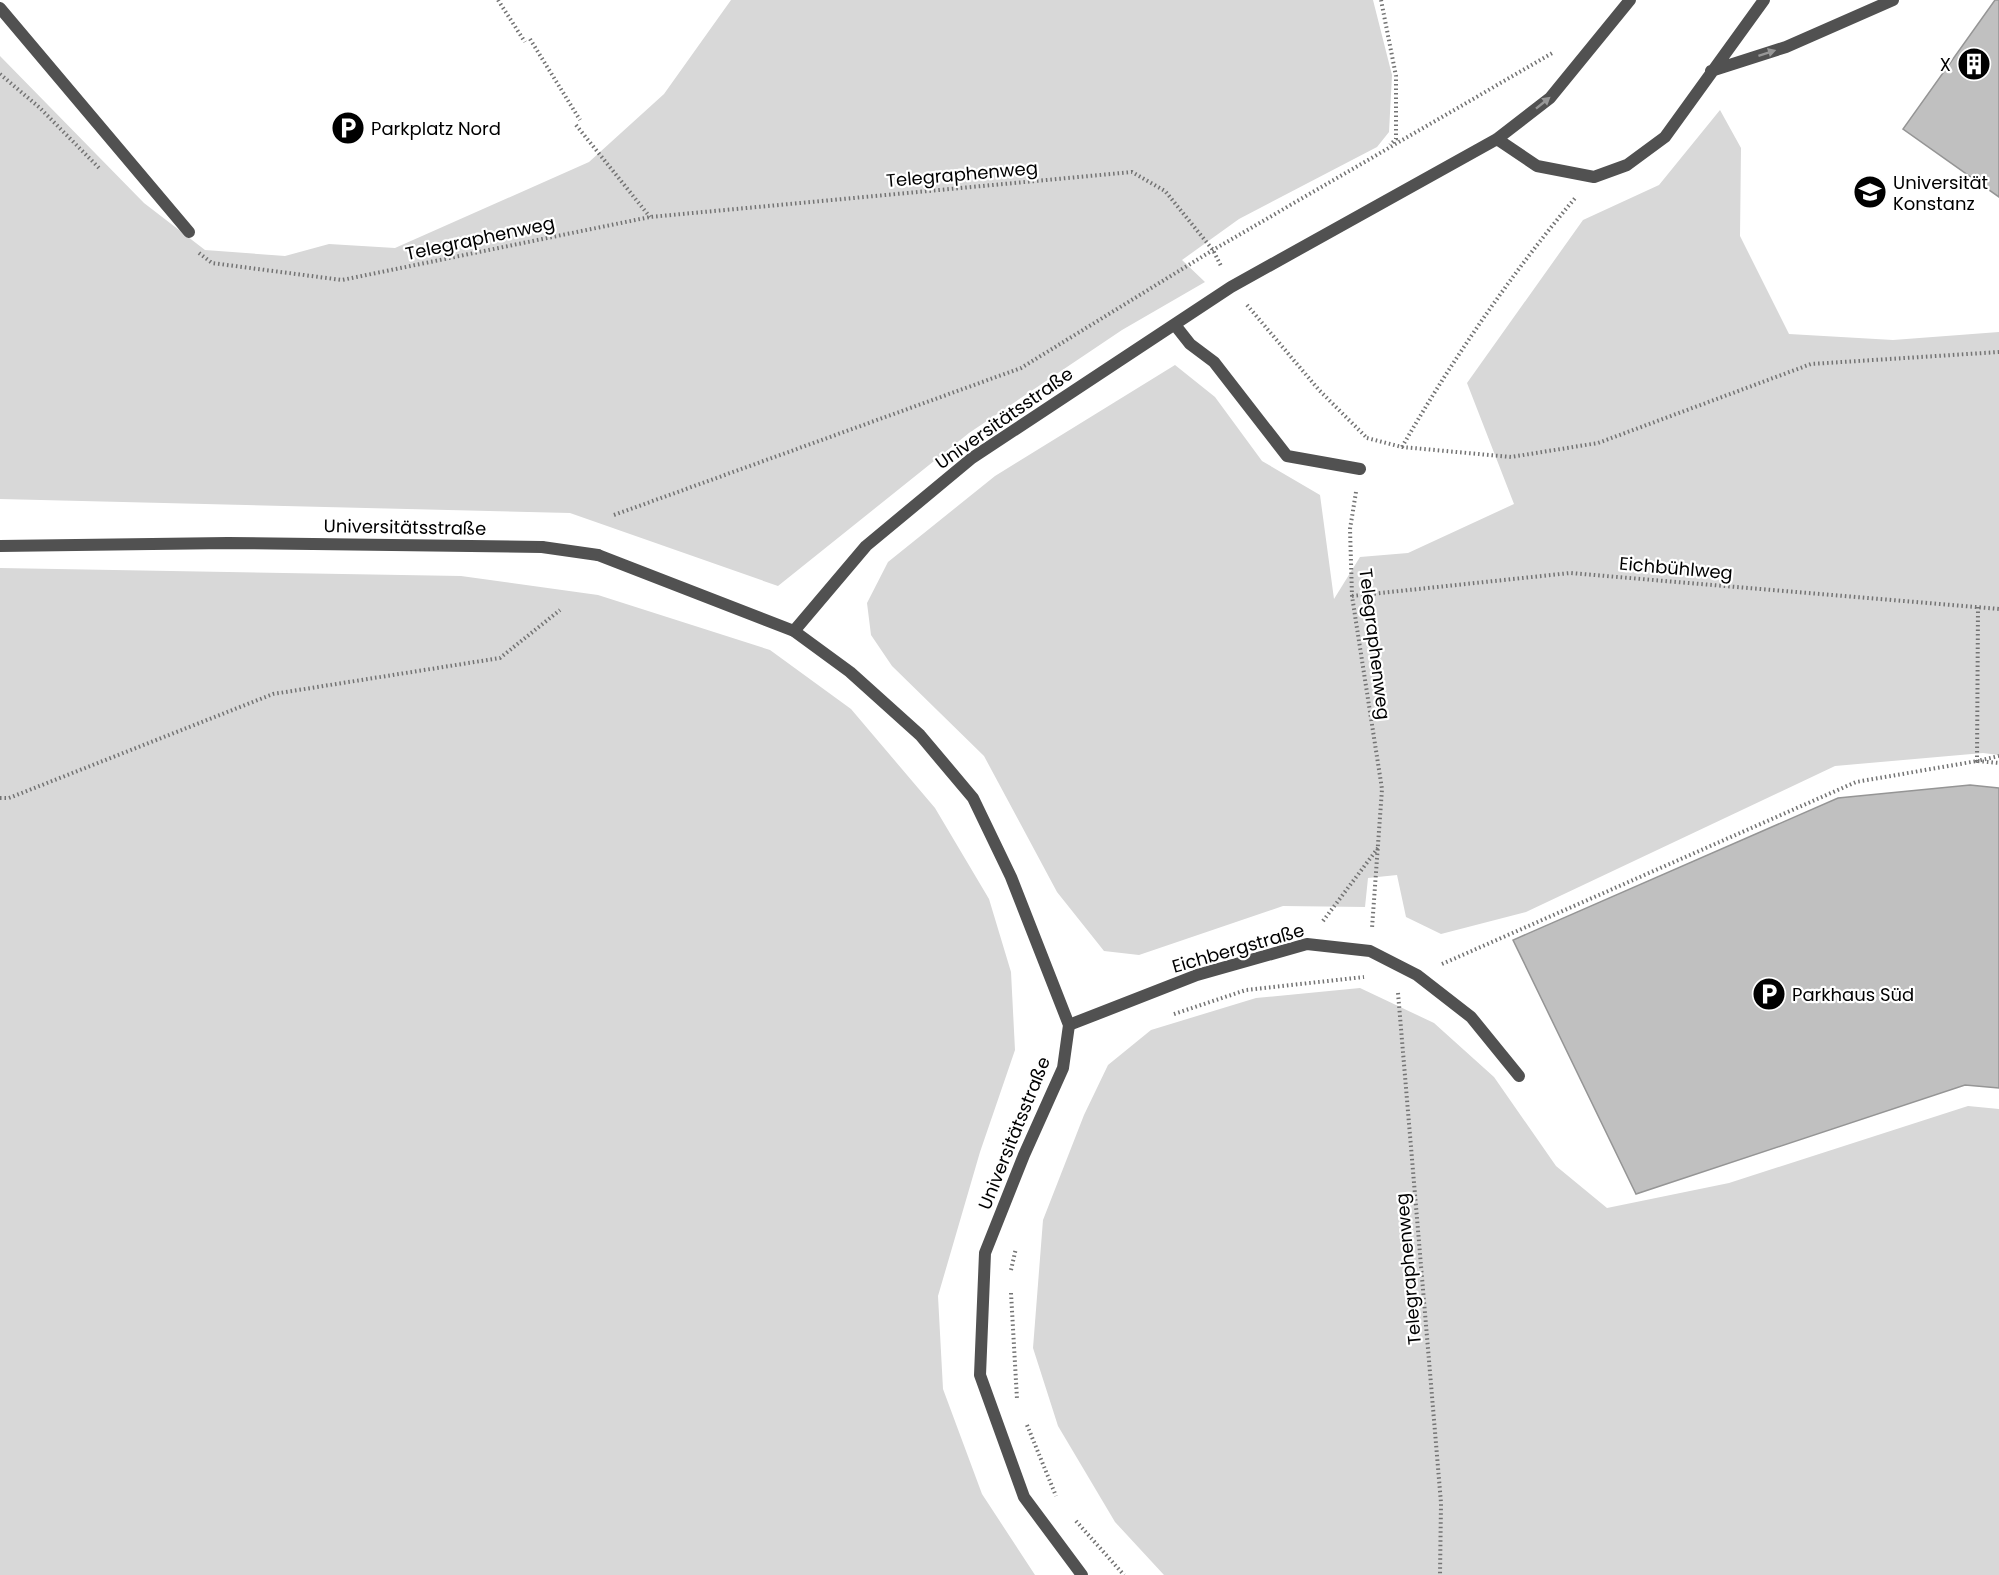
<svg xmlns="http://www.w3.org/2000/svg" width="1999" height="1575" font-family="Poppins,sans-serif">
<rect width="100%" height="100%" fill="#fff"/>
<path fill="#d8d8d8" d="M731,0h642l19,75 -3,57 -12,15 -138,72 -57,41 23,22 -83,48 -153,103 -191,153 -208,-73 -570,-14v-443l144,147 61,47 80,6 44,-12 66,4 194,-86 75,-68z
M1720,110l21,38 -1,88 49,98 104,6 106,-8v423l-16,-2 -148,13 -309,146 -85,22 -35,-17 -9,-42 -29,3 -3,29 -82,-1 -144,49 -35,-4 -47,-59 -73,-136 -92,-90 -21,-31 -4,-32 21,-41 107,-86 180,-111 40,32 47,64 58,34 14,104 26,-42 48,-4 106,-49 -47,-121 116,-163 76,-35z
M0,568l461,8 137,19 172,55 81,59 84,99 54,91 22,73 4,78 -35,102 -42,144 5,93 39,105 53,81h-1035z
M1360,988l74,35 60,54 62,89 51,42 122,-25 239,-77 31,3v466h-835l-49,-53 -57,-96 -25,-78 10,-128 41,-105 24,-50 43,-35 105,-32z"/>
<path fill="#c0c0c0" stroke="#959595" stroke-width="1.5" d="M1995,0h4v197l-96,-68z
M1970,785l29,3v300l-34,-3 -329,109 -123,-254 325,-142z"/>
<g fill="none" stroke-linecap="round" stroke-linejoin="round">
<path stroke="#737373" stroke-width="4" stroke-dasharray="1.5 3" stroke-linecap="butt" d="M498,0l27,42
M1381,0l15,76v63l-6,6
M530,39l50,81
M0,74l40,34 60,61
M576,125l74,92
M199,253l13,10 130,17 308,-63 482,-45 33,19 48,59 8,16
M1247,305l72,85 48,48
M1367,438l35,9 109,10 87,-14 213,-79 188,-12
M1402,447c50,-87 109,-173 174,-250
M1356,492l-6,37 2,67 30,193 -10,139
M614,515l407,-147 192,-118 341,-198
M1352,596l218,-23 429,36
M1978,607l-1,154 22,-5
M0,798h9l264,-104 227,-36 60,-48
M1323,921l55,-73
M1442,964l414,-182 121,-21 22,2
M1398,993l43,510 -1,72
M1174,1014l72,-24 118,-13
M1011,1270l5,-22
M1011,1293l6,106
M1027,1425l29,71
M1076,1521l48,54"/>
<path stroke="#515151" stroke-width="12" d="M0,8l189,224
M1711,71l75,-24 107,-47
M1497,139l40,27 57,11 33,-12 38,-28 99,-137
M1175,325l15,19 24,18 73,94 73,13
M794,631l72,-85 106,-88 259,-171 266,-148 53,-41 80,-98
M1069,1025l128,-50 110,-31 63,7 47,24 54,42 48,59"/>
<path stroke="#515151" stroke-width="12" d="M0,546l228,-3 314,4
M598,555l196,76 56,41 70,63 53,63 38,79 58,148 -6,43 -39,87 -39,98 -5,122 44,122 58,78"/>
<path stroke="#515151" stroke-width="12" d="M542,547l56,8"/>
</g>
<defs><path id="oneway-solid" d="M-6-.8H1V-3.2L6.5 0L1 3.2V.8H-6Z" transform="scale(1.5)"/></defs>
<g fill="#979797">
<use href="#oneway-solid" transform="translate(1767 53) rotate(-18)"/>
<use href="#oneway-solid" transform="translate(1543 103) rotate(-39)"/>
</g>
<defs>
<symbol id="building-disc" viewBox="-11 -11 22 22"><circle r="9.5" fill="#000" stroke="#fff"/><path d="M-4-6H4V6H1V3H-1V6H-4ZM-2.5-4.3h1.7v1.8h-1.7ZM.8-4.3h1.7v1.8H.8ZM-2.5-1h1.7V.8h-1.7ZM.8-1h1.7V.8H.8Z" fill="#fff"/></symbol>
<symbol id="parking-disc" viewBox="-11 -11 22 22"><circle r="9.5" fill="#000" stroke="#fff"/><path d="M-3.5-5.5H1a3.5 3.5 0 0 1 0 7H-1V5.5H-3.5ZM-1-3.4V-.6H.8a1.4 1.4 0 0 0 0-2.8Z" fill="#fff"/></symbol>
<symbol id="university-disc" viewBox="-11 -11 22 22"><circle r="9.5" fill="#000" stroke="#fff"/><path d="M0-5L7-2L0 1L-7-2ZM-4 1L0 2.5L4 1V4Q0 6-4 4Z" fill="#fff"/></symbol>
</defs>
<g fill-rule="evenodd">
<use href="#building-disc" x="1955" y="45" width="38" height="38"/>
<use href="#parking-disc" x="329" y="109" width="38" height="38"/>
<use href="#university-disc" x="1851" y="173" width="38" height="38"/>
<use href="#parking-disc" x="1750" y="975" width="38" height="38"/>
</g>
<g text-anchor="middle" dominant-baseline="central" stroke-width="4.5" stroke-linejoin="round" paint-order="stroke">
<g font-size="18" fill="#000" stroke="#fff" text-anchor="start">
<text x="1951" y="64" text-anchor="end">X</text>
<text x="371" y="128">Parkplatz Nord</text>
<text x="1893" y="182">Universität<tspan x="1893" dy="21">Konstanz</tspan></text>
<text x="1792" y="994">Parkhaus Süd</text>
</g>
<g font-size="18" fill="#000" stroke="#fff">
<text transform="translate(962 174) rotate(-5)">Telegraphenweg</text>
<text transform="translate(480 238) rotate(-12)">Telegraphenweg</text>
<text transform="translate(1004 418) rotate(-35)">Universitätsstraße</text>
<text transform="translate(405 527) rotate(1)">Universitätsstraße</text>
<text transform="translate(1676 568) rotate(5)">Eichbühlweg</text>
<text transform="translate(1375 644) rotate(83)">Telegraphenweg</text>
<text transform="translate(1238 948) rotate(-16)">Eichbergstraße</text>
<text transform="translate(1014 1133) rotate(-68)">Universitätsstraße</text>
<text transform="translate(1408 1269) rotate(-95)">Telegraphenweg</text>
</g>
</g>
</svg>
